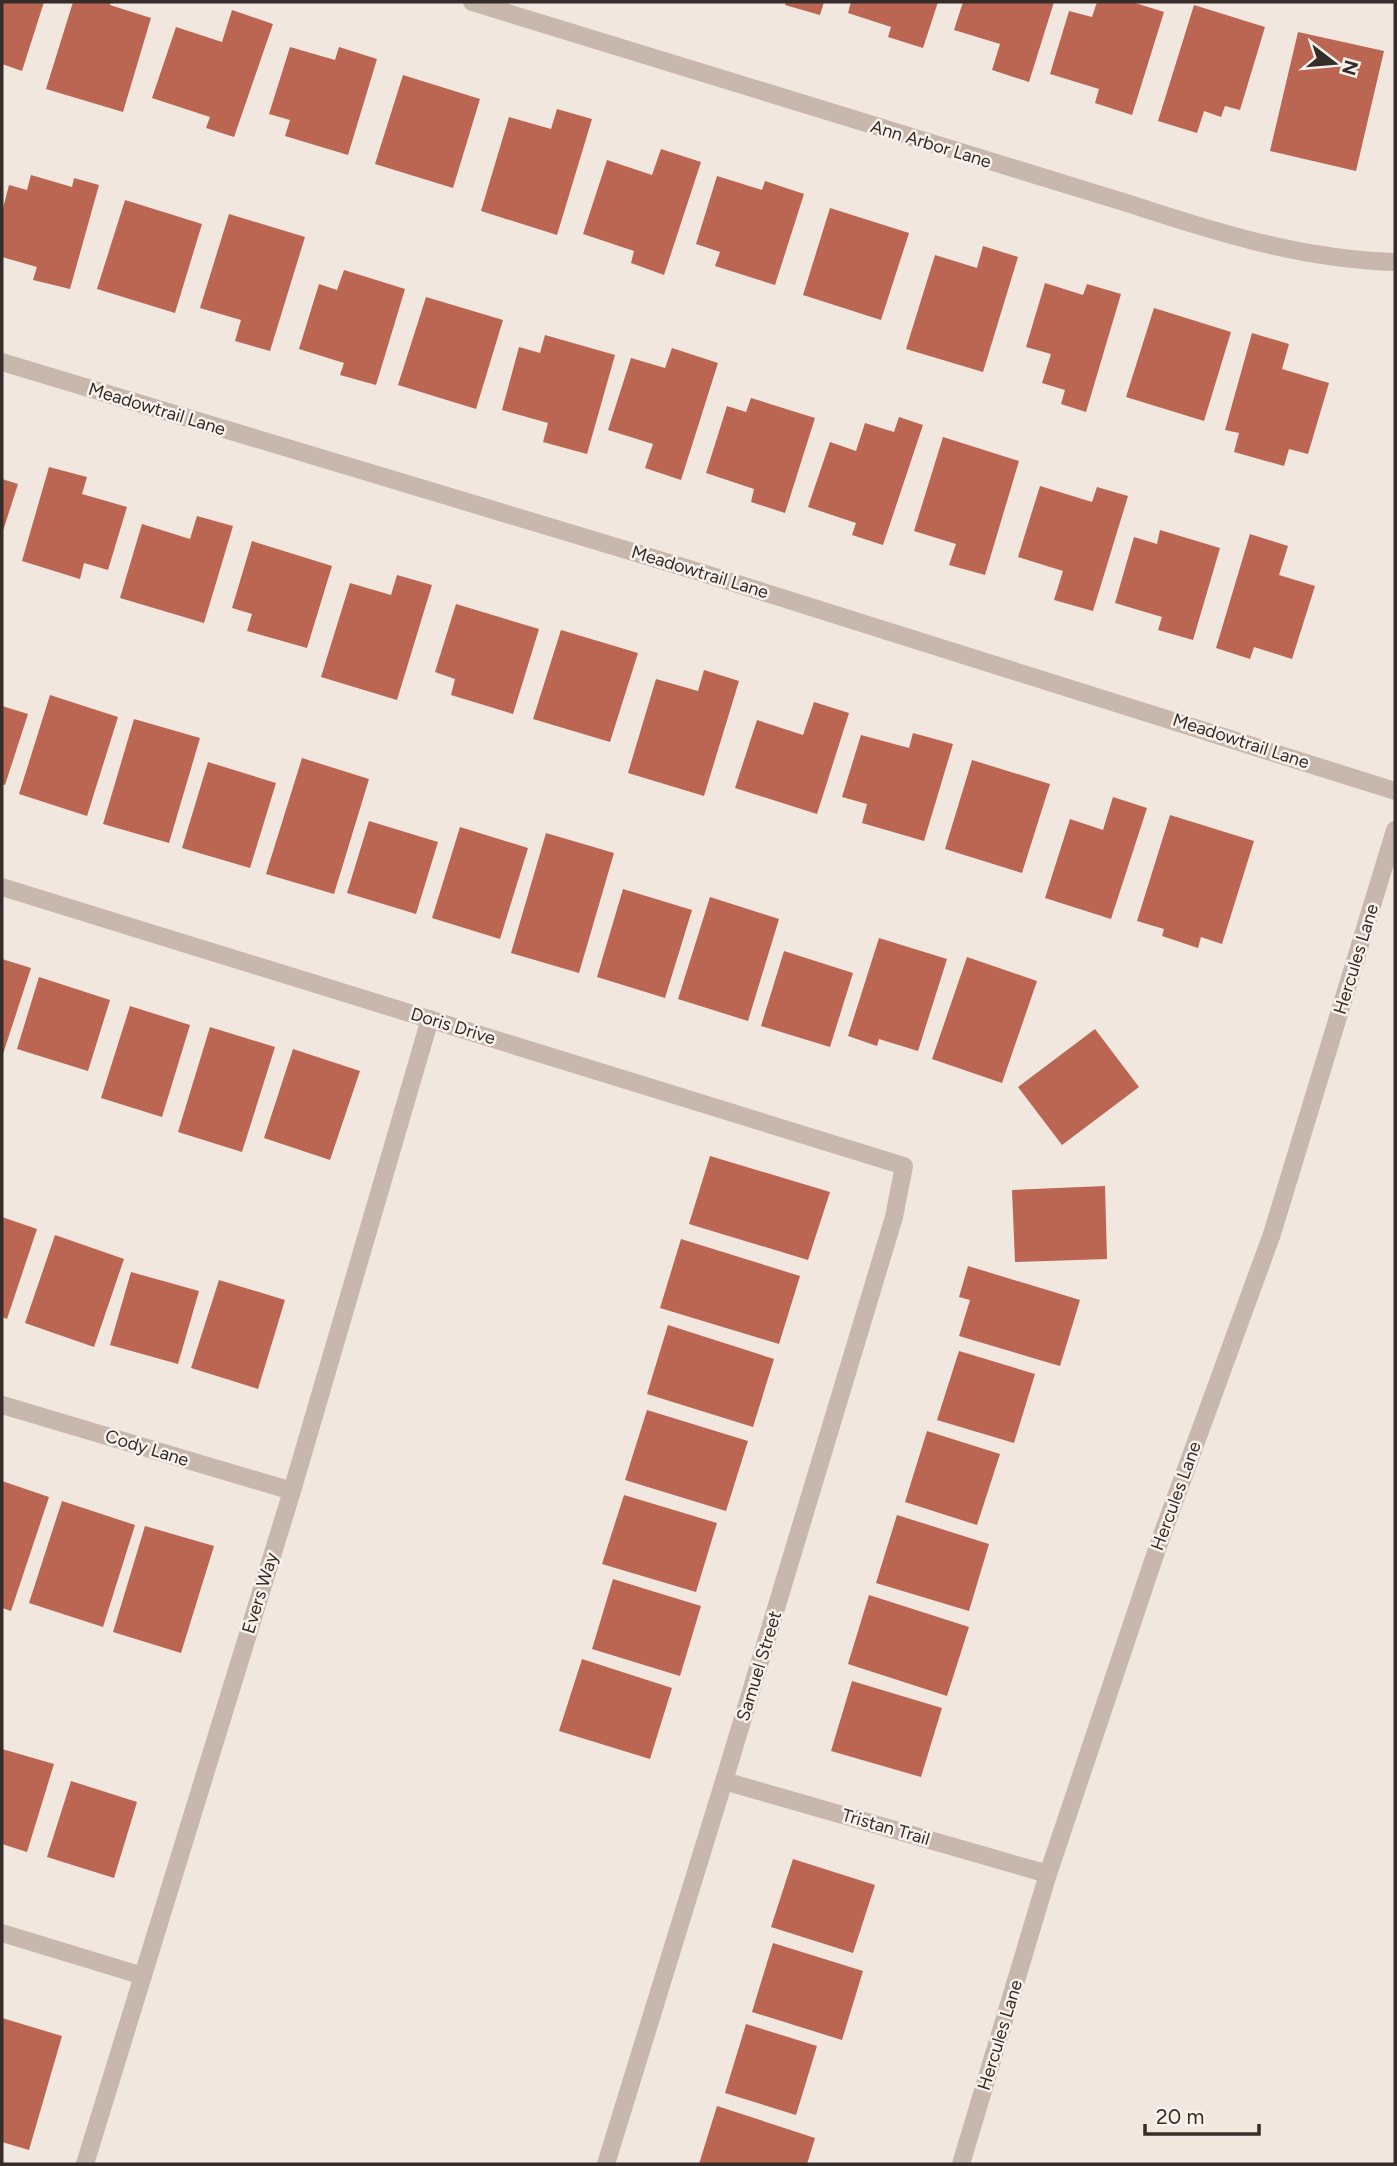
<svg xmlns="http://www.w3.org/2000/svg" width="1397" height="2166" font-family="Figtree,sans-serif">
<rect width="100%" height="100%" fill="#f1e7df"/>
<path fill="#bb6653" d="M2,2h42l-22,69 -20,-7z
M73,2h38l-1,3 41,13 -28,94 -77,-23z
M786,2h38l-4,13 -35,-10z
M851,2h87l-15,46 -35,-11 3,-10 -43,-14z
M963,2h91l-25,80 -37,-12 8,-26 -46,-14z
M1097,2h35l32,10 -32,103 -37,-12 4,-14 -49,-15 19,-63 23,6z
M1194,5l71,22 -25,83 -15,-4 -4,11 -17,-6 -7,22 -39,-12z
M232,10l41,14 -39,113 -28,-9 4,-11 -58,-19 24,-71 46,15z
M1298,32l86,19 -28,120 -86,-20z
M290,47l45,13 4,-13 38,12 -29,96 -63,-19 5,-16 -21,-6z
M403,75l77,24 -27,89 -78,-24z
M557,109l35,10 -35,116 -76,-24 28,-94 42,12z
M661,149l40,13 -37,113 -33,-12 3,-12 -51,-17 24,-74 45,15z
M31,175l41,12 2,-9 25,7 -29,104 -37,-9 4,-13 -35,-10v-45l7,-27 18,5z
M717,176l45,14 3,-9 39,13 -29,91 -60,-19 5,-14 -24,-8z
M125,200l77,24 -27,89 -78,-24z
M830,208l79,25 -28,87 -78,-25z
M229,214l76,23 -35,114 -35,-10 6,-21 -41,-12z
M983,246l35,11 -35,115 -77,-23 29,-94 42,13z
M344,270l61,19 -29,96 -36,-10 4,-12 -45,-14 20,-65 18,6z
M1045,283l38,12 4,-11 34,10 -35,118 -25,-8 4,-14 -23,-7 9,-29 -25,-7z
M426,297l77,23 -27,89 -78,-24z
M1154,308l77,24 -27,89 -78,-24z
M1252,333l37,11 -7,25 47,14 -21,71 -19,-5 -5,17 -50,-14 5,-19 -14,-3z
M545,335l70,20 -28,99 -44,-12 5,-19 -46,-13 17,-63 21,6z
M672,348l46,15 -37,117 -36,-12 8,-24 -45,-14 23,-72 34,10z
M751,398l64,20 -30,95 -34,-11 3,-13 -48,-16 21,-67 19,6z
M899,417l24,8 -40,120 -31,-10 4,-12 -48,-16 22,-65 26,9 9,-28 29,9z
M943,437l76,24 -34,114 -36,-10 7,-21 -42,-13z
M49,467l38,10 -5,17 45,13 -19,63 -24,-7 -4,16 -58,-18z
M2,479l16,5 -16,50z
M1040,486l52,16 5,-15 31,9 -35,115 -39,-11 9,-29 -45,-14z
M197,516l36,10 -29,97 -84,-25 22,-74 48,15z
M1160,530l60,18 -27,92 -35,-10 4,-13 -47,-14 19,-66 23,7z
M1250,534l38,12 -9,29 36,11 -23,73 -38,-12 -4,12 -34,-11z
M252,541l80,25 -25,82 -60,-17 5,-17 -20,-6z
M397,575l35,10 -35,115 -76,-23 29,-94 41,12z
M456,604l83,25 -26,85 -62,-19 4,-16 -20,-7z
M561,630l77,23 -28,89 -77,-23z
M704,670l35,11 -35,115 -76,-23 28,-94 42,12z
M50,695l68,22 -31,99 -68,-22z
M814,702l35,11 -32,101 -82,-26 22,-68 46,15z
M2,706l26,8 -23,71 -3,-1z
M134,719l66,19 -31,105 -66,-19z
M913,733l40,11 -29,97 -62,-18 5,-19 -25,-7 19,-62 48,13z
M302,758l67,21 -35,115 -68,-20z
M972,760l78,24 -28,89 -77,-24z
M208,762l68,21 -26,85 -68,-20z
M1113,797l34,11 -36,111 -66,-21 25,-79 33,11z
M1170,815l84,26 -32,103 -21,-7 -3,11 -36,-12 2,-7 -27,-8z
M369,821l69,21 -22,72 -69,-21z
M460,827l68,21 -28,91 -68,-21z
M546,833l68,20 -35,120 -68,-20z
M623,889l69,21 -27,88 -68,-21z
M710,897l69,22 -31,102 -70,-22z
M879,938l68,21 -29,92 -39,-12 -2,7 -29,-10z
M784,951l69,22 -23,74 -69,-21z
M967,957l70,24 -35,102 -70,-24z
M2,959l29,9 -29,89z
M39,977l71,23 -22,71 -71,-22z
M130,1006l60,19 -28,92 -61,-19z
M210,1027l65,20 -33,105 -64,-20z
M1095,1029l44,58 -77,58 -44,-58z
M293,1049l67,22 -30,89 -66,-22z
M710,1156l120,36 -22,68 -119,-36z
M1105,1186l2,73 -92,3 -3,-72z
M2,1217l35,12 -30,90 -5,-2z
M55,1235l69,24 -30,88 -69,-24z
M681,1239l119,37 -21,68 -119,-36z
M968,1266l112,34 -20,66 -101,-30 11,-36 -11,-3z
M131,1272l68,19 -21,73 -68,-19z
M219,1280l66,20 -27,89 -67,-21z
M668,1325l106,34 -21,68 -106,-33z
M959,1351l76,23 -21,69 -77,-23z
M647,1410l101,31 -22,70 -101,-31z
M927,1431l73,23 -23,71 -72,-23z
M2,1481l47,16 -38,114 -9,-3z
M624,1495l93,28 -21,69 -94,-28z
M62,1501l73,24 -32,102 -74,-24z
M897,1515l92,29 -20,67 -93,-28z
M145,1526l69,20 -33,107 -68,-21z
M613,1579l88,27 -21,70 -88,-27z
M869,1595l100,32 -22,69 -99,-32z
M582,1659l90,29 -22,71 -91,-28z
M852,1681l90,27 -21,69 -90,-26z
M2,1749l52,15 -27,88 -25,-8z
M71,1781l66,21 -23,76 -67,-21z
M793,1859l82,26 -22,68 -82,-26z
M773,1943l90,28 -21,69 -90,-28z
M2,2018l60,18 -33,114 -27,-8z
M746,2024l71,22 -21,69 -71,-22z
M717,2106l98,32 -8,26h-108z"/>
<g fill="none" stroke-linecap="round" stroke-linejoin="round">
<path stroke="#c8b7ac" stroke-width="18" d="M472,2l658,202c88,29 172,55 265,58
M2,362l704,212 689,217
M2,887l902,279 -10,51 -170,564 -118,383
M2,1405l290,86
M724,1781l324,93
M2,1933l141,43
M85,2164l207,-673 138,-472
M961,2164l87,-290 110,-328 114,-312 123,-404"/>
</g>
<g text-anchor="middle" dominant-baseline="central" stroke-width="5" stroke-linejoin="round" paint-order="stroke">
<g font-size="18" fill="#362d2a" stroke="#f8f2eb">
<text transform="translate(931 144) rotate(17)">Ann Arbor Lane</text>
<text transform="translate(157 409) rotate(17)">Meadowtrail Lane</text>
<text transform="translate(700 572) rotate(17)">Meadowtrail Lane</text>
<text transform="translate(1241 741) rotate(18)">Meadowtrail Lane</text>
<text transform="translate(1356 959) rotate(-73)">Hercules Lane</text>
<text transform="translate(453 1026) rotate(17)">Doris Drive</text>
<text transform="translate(147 1448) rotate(17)">Cody Lane</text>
<text transform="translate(1176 1496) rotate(-70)">Hercules Lane</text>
<text transform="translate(260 1593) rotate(-73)">Evers Way</text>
<text transform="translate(759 1666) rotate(-73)">Samuel Street</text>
<text transform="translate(886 1827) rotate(16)">Tristan Trail</text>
<text transform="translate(1000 2035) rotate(-73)">Hercules Lane</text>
</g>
</g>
<rect width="1397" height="2166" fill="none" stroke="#362d2a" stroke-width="7"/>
<g transform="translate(1334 63) rotate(106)" stroke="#f8f2eb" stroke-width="5" paint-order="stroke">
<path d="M0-5L12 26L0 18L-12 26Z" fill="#362d2a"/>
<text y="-10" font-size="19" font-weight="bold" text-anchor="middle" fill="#362d2a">N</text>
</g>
<path d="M1145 2124v10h114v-10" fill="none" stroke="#362d2a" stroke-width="3.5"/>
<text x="1156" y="2124" font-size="21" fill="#362d2a" stroke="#f8f2eb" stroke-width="5" paint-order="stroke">20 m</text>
</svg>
